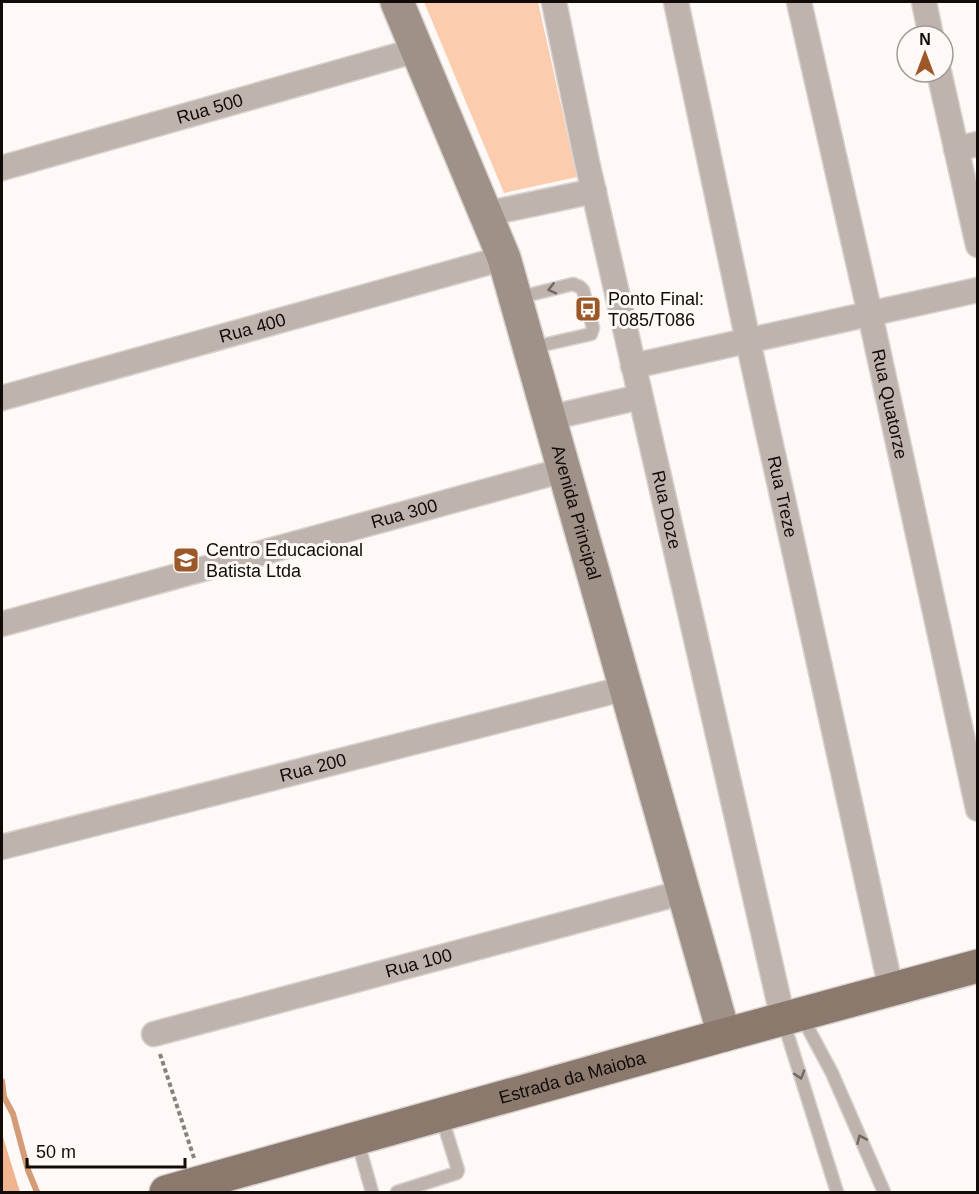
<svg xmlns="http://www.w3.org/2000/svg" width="979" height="1194" font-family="Helvetica,sans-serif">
<rect width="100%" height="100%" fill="#fef9f6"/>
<path fill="#fbccae" d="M424,2h114l39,175 -73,16z"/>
<path fill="#f0b590" d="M2,1134l18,58h-18z"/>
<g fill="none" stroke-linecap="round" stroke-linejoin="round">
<path stroke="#d49b77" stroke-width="6" d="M2,1081l2,16 9,17 15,56 9,22"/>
<defs>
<path id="lane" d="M517,298l56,-14 7,3 3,3 10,38 -2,6 -61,14
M802,1017l30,56 52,119
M783,1020l54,172
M357,1139l15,53
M397,1192l60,-19 1,-3 -17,-55"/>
<g id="street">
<path id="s1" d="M554,2l33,160 196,857"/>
<path id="s2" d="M676,2l72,339 143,648"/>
<path id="s3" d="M799,2l71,312 108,495"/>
<path d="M924,2l7,34"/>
<path d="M939,72l39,173"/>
<path d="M956,149l22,-5"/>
<path id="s4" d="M2,168l415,-118"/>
<path d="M485,214l109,-23"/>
<path d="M633,366l345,-76"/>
<path id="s5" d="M2,398l502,-140"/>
<path d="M549,418l91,-21"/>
<path id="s6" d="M2,624l562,-154"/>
<path id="s7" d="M2,847l624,-159"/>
<path id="s8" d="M154,1034l530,-142"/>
</g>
<g id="secondary">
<path id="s9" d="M397,2l107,256 220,777"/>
</g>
<g id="primary">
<path id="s10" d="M166,1192l558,-157 254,-69"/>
</g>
</defs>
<use href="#lane" stroke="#d8d3d0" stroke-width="15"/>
<use href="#street" stroke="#d8d3d0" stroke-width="27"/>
<use href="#secondary" stroke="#d8d3d0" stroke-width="36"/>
<use href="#primary" stroke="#d8d3d0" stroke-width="36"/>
<path stroke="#88827e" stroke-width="4" stroke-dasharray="4.5 3" stroke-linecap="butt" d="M160,1054l34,104"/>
<use href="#lane" stroke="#beb4ad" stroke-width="12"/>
<use href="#street" stroke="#beb4ad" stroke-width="24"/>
<use href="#secondary" stroke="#a09188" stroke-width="33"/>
<use href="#primary" stroke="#8b796e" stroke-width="33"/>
</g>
<defs><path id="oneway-chevron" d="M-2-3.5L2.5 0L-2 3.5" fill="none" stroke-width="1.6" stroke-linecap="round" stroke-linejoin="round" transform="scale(1.5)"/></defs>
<g stroke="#716862">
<use href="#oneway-chevron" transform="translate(552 289) rotate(166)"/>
<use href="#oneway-chevron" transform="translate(800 1075) rotate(73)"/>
<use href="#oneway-chevron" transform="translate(861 1139) rotate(-114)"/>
</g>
<defs>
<symbol id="bus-square" viewBox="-11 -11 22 22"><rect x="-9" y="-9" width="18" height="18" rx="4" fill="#9c5829" stroke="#fef9f6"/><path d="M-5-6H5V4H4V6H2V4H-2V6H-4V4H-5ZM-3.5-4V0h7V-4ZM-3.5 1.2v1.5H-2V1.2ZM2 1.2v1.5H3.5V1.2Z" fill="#fff"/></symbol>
<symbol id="school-square" viewBox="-11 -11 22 22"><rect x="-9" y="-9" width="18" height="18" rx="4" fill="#9c5829" stroke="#fef9f6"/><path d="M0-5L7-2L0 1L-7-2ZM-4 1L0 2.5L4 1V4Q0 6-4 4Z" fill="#fff"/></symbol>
</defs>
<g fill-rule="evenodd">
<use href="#bus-square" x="573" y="294" width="30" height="30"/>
<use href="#school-square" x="171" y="545" width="30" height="30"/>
</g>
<g text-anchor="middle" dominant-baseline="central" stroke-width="6" stroke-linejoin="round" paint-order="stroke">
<g font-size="18" fill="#120b07" stroke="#fef9f6">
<text stroke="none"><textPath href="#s4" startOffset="216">Rua 500</textPath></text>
<text stroke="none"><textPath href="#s5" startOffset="260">Rua 400</textPath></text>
<text stroke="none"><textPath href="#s3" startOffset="412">Rua Quatorze</textPath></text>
<text stroke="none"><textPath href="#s2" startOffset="506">Rua Treze</textPath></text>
<text stroke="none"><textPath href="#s1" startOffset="520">Rua Doze</textPath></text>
<text stroke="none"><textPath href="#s9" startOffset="542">Avenida Principal</textPath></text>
<text stroke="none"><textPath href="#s6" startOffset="417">Rua 300</textPath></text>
<text stroke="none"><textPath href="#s7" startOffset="321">Rua 200</textPath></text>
<text stroke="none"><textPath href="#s8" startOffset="274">Rua 100</textPath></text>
<text stroke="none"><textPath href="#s10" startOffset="422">Estrada da Maioba</textPath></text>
</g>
<g font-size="18" fill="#120b07" stroke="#fef9f6" text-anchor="start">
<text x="608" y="299">Ponto Final:<tspan x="608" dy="21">T085/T086</tspan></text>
<text x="206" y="550">Centro Educacional<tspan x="206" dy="21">Batista Ltda</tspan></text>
</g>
</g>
<rect width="979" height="1194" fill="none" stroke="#120b07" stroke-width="6"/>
<g transform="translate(925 54)"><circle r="28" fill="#fef9f6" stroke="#a09a96" stroke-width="1.5"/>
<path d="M0-4.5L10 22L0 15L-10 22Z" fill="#9c5829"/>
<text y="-9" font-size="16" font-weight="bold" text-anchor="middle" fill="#120b07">N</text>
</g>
<path d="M27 1158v9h158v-9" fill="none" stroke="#120b07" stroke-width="3"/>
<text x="36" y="1158" font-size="18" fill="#120b07" stroke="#fef9f6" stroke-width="4.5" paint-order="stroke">50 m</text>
</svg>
